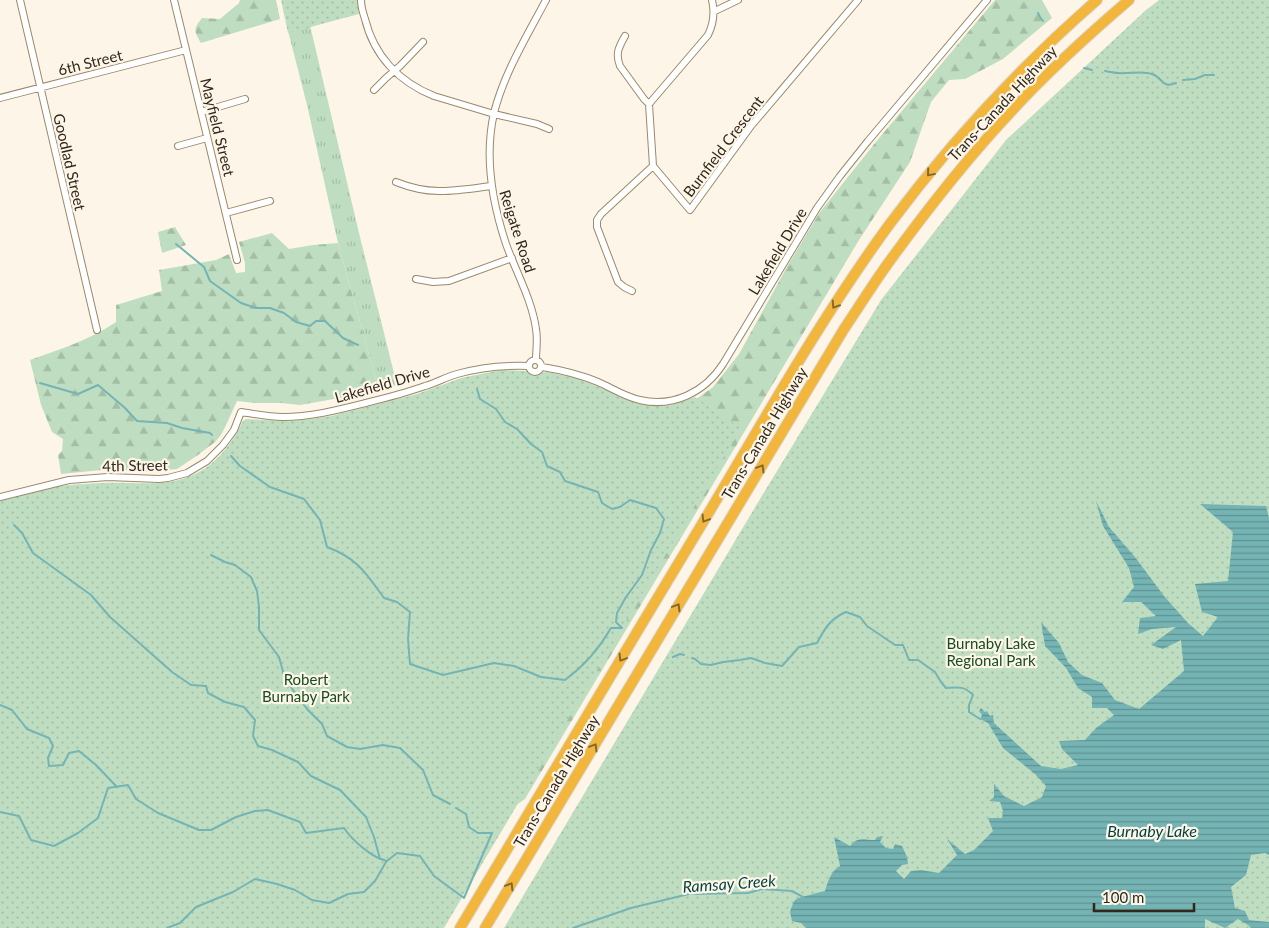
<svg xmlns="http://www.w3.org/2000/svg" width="1269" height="928" font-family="Lato,sans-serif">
<defs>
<pattern id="grass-tufts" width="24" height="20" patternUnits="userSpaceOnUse" patternTransform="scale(1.25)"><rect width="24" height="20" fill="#bfdec1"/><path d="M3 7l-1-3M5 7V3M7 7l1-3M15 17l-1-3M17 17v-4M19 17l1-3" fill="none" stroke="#a4bea5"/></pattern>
<pattern id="forest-firs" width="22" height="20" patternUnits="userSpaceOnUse" patternTransform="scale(1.25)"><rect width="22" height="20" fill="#bfdec1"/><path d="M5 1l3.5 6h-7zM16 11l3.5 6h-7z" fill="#a4bea5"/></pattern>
<pattern id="park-dots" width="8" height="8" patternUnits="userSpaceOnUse" patternTransform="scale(1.25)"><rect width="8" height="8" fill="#bfdec1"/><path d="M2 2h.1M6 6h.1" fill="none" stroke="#a4bea5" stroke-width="1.8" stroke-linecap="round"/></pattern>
<pattern id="water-rules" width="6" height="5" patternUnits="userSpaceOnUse" patternTransform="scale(1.25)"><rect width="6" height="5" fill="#75b4b4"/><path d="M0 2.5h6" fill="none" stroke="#609292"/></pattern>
</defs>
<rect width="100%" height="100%" fill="#fdf6e8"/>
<path fill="url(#grass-tufts)" d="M309,21l50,212 38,152 -18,6 -41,-148 -31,-138 -20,-78z"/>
<path fill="url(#forest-firs)" d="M240,0h36l4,19 -79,24c-7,-12 -8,-14 1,-25l18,1 19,-16z
M995,0h47l10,18 -49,41 -38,20 -16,1 -18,22 -21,60 -51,78 -334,559 -16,11 151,-400 28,-5 25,-18 26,-33 49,-89 32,-53 55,-69z
M175,227l11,18 -24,8 -4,-21z
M272,233l17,16 24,-4 25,-2 41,148 -79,14 -19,-2h-26l-18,-2 -10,22 -6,12 -6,7 -17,13 -21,14 -32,3 -33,-3 -51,5 -3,-19 4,-4 1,-12 -11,-7 -11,-27 -11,-45c30,-11 60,-20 86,-38v-17l46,-14 -3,-21 57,-10 13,-6 7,19 9,-1v-9l-6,-21z"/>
<path fill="url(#park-dots)" d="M281,0h76l2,14 -71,19z
M1159,0h110v928h-765l259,-434 118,-194 125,-160 140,-130z
M501,370l25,1 10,3 11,-2 14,3 15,3 23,9 37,16 12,2 11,1 12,-1 24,-8 46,31 -297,500h-444v-427c18,-5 37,-11 56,-14 14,-3 30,-3 45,-4 19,-1 38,1 58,0 43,-3 65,-25 84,-62l3,-2 42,2 14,-1 29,-4 86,-22 44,-16z"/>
<path fill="url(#water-rules)" d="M1096,501l13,26 26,30 29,39 24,27 15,13 15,-19 -16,-5 -7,-28 33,-3 5,-49 -33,-28 66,2 3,12v337l-4,-2 -14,2 -5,20 -15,12 4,21 10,3 4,9 20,2v6h-18l-3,-3 -10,-6 -13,9 -20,-9v9h-399l-5,-5 -9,-2 -2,-9c1,-4 3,-9 5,-12 4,-3 23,-7 30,-9 3,-10 6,-20 15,-25l-6,-29 16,9c8,-10 14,-6 25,-6l2,-3 6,-1 -3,6 6,6 7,1 2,-5 7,2 5,11 1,7 -6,1 -6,6 8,8 7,-8 10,-1 18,3 18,-18 -10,-16 18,15 9,-4 19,-19 -5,-13h14l1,-7 -3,-9 -11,-1 5,-4v-13l10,12 20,10 18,-9 4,-11 -11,-12 -32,-26 -15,-25 -8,-4 2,-4 -3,-4 2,-3 4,4 2,-1 3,5 3,-1 1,8 47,43 20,3 17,-4 -16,-16 -3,-8 26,-1 11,-12 18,-13 -7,-7h-15v-11l-14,-9 -12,-20 -21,-22 -4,-24 18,21 9,19 14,13 20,8 13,17 24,9 45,-38 -3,-31 -18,9 -12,-4 25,-18 -24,2 -14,5 2,-16 16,-2 -15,-14h-19l12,-15 -5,-19 -26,-42z"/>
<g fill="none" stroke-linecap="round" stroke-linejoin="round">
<path stroke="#75b4b4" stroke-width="2" d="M1038,13l2,4 3,4
M1084,68l8,2
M1105,71c6,1 13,3 20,2 9,0 18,-2 27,1 11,3 9,15 24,9
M1183,80l12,-1 10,-4h9
M176,244l28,23 6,14 31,22 15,5h14l14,5 12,9 14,4 6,-5h9l18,17 15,7
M40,383l38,11 20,-9 27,23 12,13 30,2 15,5 28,5 2,2
M477,389l3,10 16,10 9,13 12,7 14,15 11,8 5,14 13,6 5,9 33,11 4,11 10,6 8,-2 10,-7 26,8 8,11 -4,14 -9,17 -9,25 -16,22 -9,16 -1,9 6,6
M231,456l9,10 30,21 34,12 16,21 7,27c30,11 39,26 57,51l13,4 13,10 -2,27 2,25 33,11 51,-12 20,3 27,11 24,3c19,-14 34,-31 46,-52h11
M14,525l8,8 11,20 58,42 19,22 62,55 19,13 15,1 2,7 17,9 19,5 11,13 -2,16 5,10 14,4 26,12 13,14 29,14 26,27 8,20 6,22
M211,555l14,7 10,3 16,12 6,14 2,16v23l20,27 5,18 9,15 14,19 15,15 5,12 20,11 13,2 23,-4 17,3 23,22 10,25 17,9
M673,657l7,-3 4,1
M692,658l3,1 6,5 10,1 12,-3 17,-2 11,-2 14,5 17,3 17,-19 18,-4c8,-15 13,-24 29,-31l14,5 7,9 28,19h8l6,15h9l17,12 6,10 5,6c13,-1 18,-2 27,7l-4,10v7l11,7
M0,705l12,5 15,19 22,9 4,8 -5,12 1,8 14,-1 6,-12 10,-2 17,14 20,21
M0,812l19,4 12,24 23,6 24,-13 20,-15 10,-30 20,-3 8,14 22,14 41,17h12l25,-13 19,-6 13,-1 32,12 6,11 38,-5c8,12 28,30 43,33l10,-8 23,3 14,20 30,22 28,-65h-14l-9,-6 -3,-13 -10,-6
M167,928l13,-5 16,-16 37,-15 22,-13 22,5 18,6 17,10 17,3 19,-9 16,-2 11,-11 11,-19
M573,928l58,-20 58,-14 59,-1 14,-4 30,2 11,6"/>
<defs>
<path id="minor" d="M20,0l77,330
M174,0l63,260
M361,0c0,7 2,13 4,19 9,37 34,63 69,77l60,18 43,10 12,5
M712,0c3,13 2,23 -4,35l-59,69 4,62 37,44 61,-84 107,-126
M715,11l23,-11
M625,36c-6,11 -10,17 -5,30l24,33 5,5
M374,90l12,-12 14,-12 23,-24
M0,98l186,-48
M201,112l44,-13
M178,146l29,-8
M396,182c35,14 58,9 95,4
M226,213l44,-12
M416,279l17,3 16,-1 63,-23
M632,291l-8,-4 -6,-5 -21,-55v-7l4,-6 52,-48
M529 366a6 6 0 1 1 12 0a6 6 0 1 1-12 0Z
M536,360c0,-10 2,-20 0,-31 -4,-29 -20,-57 -30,-85 -14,-42 -22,-87 -12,-131 10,-40 33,-77 52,-113
M542,367c19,3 37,7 56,15 14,6 27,15 42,18 33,8 65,-8 83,-36l94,-156 23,-32 28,-35 119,-141
M0,497l69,-17 39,-3 51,2 9,-1 19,-5 20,-12 16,-16 11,-15 7,-18c14,2 28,5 42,5 28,0 55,-7 83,-14 19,-5 40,-10 59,-17 11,-3 21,-9 32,-12 24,-7 48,-9 72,-8"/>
<path id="highway" d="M460,928c82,-137 163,-273 245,-409 59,-99 116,-201 184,-294 61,-82 131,-158 208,-225
M485,928l359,-599c15,-22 29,-45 45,-67 37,-51 76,-101 119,-147 37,-41 79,-79 121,-115"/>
</defs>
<use href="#minor" stroke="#9a896a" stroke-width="8"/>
<use href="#highway" stroke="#dad8d6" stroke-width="12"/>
<use href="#minor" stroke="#fff" stroke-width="6"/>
<use href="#highway" stroke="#f2b63d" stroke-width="10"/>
</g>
<defs><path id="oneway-chevron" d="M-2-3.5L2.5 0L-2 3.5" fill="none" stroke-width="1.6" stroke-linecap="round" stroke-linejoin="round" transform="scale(1.25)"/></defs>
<g stroke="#87682a">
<use href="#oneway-chevron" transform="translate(930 173) rotate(130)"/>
<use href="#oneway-chevron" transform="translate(835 305) rotate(123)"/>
<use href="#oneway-chevron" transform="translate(761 468) rotate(-59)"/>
<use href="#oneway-chevron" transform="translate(705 519) rotate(121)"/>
<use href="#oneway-chevron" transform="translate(677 607) rotate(-59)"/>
<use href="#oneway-chevron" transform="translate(622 658) rotate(121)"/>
<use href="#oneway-chevron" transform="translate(594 747) rotate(-59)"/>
<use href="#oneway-chevron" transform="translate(510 886) rotate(-59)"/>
</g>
<g text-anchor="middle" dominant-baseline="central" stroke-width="4.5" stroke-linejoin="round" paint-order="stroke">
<g font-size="15" fill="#2f281b" stroke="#fdf6e8">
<text transform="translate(90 62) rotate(-14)">6th Street</text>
<text transform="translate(1002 103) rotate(-47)">Trans-Canada Highway</text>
<text transform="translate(218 127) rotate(76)">Mayfield Street</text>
<text transform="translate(723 146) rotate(-53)">Burnfield Crescent</text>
<text transform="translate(70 162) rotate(77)">Goodlad Street</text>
<text transform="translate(518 231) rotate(72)">Reigate Road</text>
<text transform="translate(777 251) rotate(-59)">Lakefield Drive</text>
<text transform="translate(382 384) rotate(-16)">Lakefield Drive</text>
<text transform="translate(764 433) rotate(-59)">Trans-Canada Highway</text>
<text transform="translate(135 465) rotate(-1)">4th Street</text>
<text transform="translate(556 781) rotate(-59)">Trans-Canada Highway</text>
</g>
<g font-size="15" fill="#164d1f" stroke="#fdf6e8">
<text x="991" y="643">Burnaby Lake<tspan x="991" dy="17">Regional Park</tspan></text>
<text x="306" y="679">Robert<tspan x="306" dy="17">Burnaby Park</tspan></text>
</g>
<g font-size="16" font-style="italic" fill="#003f40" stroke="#fdf6e8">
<text x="1152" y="830">Burnaby Lake</text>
<text transform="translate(729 883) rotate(-4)">Ramsay Creek</text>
</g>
</g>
<path d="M1094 903v8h100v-8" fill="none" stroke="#2f281b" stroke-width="2.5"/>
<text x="1102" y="903" font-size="15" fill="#2f281b" stroke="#fdf6e8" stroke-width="4" paint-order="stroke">100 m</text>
</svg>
